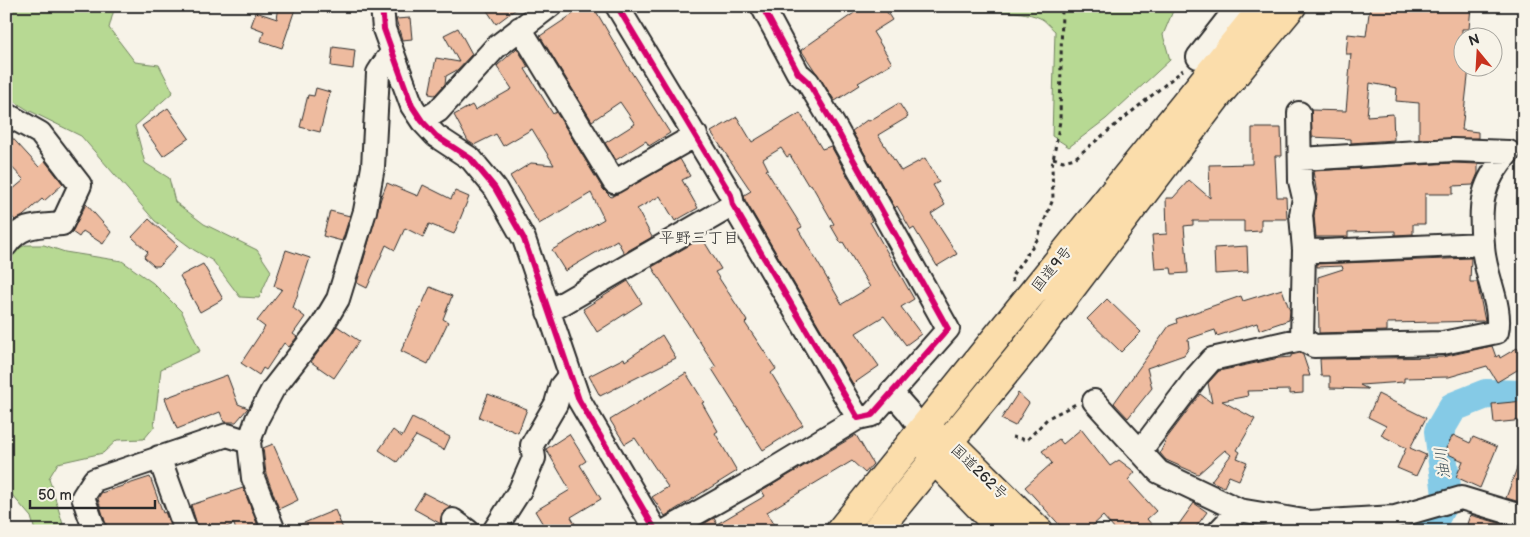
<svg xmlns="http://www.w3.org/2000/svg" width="1530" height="537" font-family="'Balsamiq Sans','Klee One',sans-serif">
<rect width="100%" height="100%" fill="#f7f3e8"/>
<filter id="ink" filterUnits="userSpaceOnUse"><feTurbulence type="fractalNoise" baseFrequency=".02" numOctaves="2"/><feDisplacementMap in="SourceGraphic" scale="10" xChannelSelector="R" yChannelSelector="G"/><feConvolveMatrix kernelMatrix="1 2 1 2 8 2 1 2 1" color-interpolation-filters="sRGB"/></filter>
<g filter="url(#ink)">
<path fill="#b7d993" stroke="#71825f" d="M6,6h109l-6,22 26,34 24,3 14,27 -38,34 10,37 24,15 6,24 29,22 53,26 14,21 -12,27 -19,-1 -27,-36 -19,-11 -39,-29 -74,-85 -53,-26 -22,-14z
M950,6h225l-12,29 7,25 -64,59 -37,28 -17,-11 3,-105c-5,-4 -10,-11 -15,-13 -23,-11 -63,-4 -88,-8z
M26,245h18l21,7 57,9 31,22 29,29 18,39 -39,18 -7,58 -10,12 -27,1 -14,13 -45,10 -9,15 16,53h-30l-4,-14 -25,-29v-225l9,-13z"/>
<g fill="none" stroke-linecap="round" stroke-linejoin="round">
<path stroke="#85cae6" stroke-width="30" d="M1428,531l19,-36 -8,-64 14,-24 33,-13 38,1"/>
</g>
<path fill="#eebb9f" stroke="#2b2b2b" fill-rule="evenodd" d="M279,6h17l-14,42 -21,-7 3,-10 -13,-5 5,-14 21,7z
M484,6h36l-24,18z
M568,6h25l37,64 40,63 -21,13 -3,-5 -30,19 -11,-17 30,-19 -15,-22 -28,19 -52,-85 33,-22z
M850,6h33l9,14 -19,12 19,31 -34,20 2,2 -25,16 -34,-51 53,-37z
M1370,6h101l-2,23h-7v39h7l-7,62 16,2v6l-59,1v-36l-23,-2 1,-13 -27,-5 -3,33 26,-2 1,26 -43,3v-4l-39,-2 -1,-27 35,1 5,-57h-5l2,-20 18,2z
M410,18l2,21 -10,1 -6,-21z
M458,28l14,26 -15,16 -11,6 -1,8 -10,11 -6,-1 7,-36 23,4 -15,-27z
M333,47l22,3 -2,19 -22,-3z
M517,48l11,19 -3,2 28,45 3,-2 47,77 8,8 69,-38 10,17 -8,4 16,28 -23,13 -15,-25 -23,13 15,28 -28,16 -7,-13 -52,31 -13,-21 52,-31 -13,-26 -52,31 -29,-48 21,-13 23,2 -22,-36 -29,17 -7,-12 -22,11 -6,-4 -14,-26 18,-10 3,5 37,-21 -15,-23z
M316,88l14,4 -10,40 -20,-5 8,-32 6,1z
M899,103l9,14 -30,18 23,36 24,-13 14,24 -6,3 12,20 -14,9 26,40 -20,12 -23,-38 -3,2 -14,-24 -2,2 -43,-77 15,-11 2,1z
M168,108l21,30 -26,18 -21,-30z
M800,113l22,36 9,-3 41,75 -2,1 44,77 -13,8 20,27 -15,11 -22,-29 -28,17 23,33 -26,18 -108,-184 -1,-5 7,-4 -40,-59 26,-15 15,25zM781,148l6,9 3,-2 18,30 3,-1 23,40 -3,2 10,17 2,-1 27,45 -28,17 -44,-75 4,-2 -36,-57 2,-1 -5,-10z
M1252,128h29l1,28h-7l2,41h9l1,22h-26v12l-17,1v-11h-51v4l-9,1 4,47 -16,1 -1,-6 -16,1 -3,-34 15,-1 -1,-36h7l16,-18 21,18 -1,-33 43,-1z
M6,131l33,36 6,-6 18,23 -19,17 -2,-2 -19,17 -8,4 -9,-10v-15l18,-15 -18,-19z
M1453,163l25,1v9l-5,12 -20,1v8h-28v30h-12v10l-18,1v-4l-47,1v5h-32l-2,-21 3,-21 -4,-24z
M387,183l31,13 5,-11 28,14 4,-8 14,6 -15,37 -25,-10 -6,13 -18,-9 -10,22 -9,-5 -19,43 -10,-5 24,-85z
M86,204l25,28 -8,12 -20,-13 -4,6 -7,-5z
M330,211l20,5 -8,25 -19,-5z
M149,219l29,27 -19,20h-5l-10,-9 4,-5 -16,-15z
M702,238l19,31 -6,3 32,49 -2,2 31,46 -5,4 32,52 -40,25 -51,-81 4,-2 -64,-100z
M1247,246l1,26 -33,2 -1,-26z
M286,250l24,8 -17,50 12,9 -12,17 4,3 -8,10 -5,-4 -18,27 -3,-2 -4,7 -18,-12 24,-36 -8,-6 25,-32 -8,-3z
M1471,258l-1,24h7l8,39 -98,2v8l-68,2 -1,-56 25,-8 -1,-3 -25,1v-3z
M203,264l20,35 -23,13 -20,-36z
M628,281l14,22 -45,29 -14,-23z
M430,287l22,9 -9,23 5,3 -20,42 -27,-13z
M1282,289l8,22 -1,9 -30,10 -2,-7 -40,13 -2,-6 -27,9 1,9 -5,7 -37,13 5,20 -24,30 -14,-15 55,-77 8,-3 -1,-4 65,-23 2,5z
M1107,299l34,33 -20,20 -34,-33z
M337,326l22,15 -25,37 -23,-16z
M662,335l14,23 -76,38 -11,-20 35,-18 1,3z
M1492,346l4,11 3,-2 1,3 17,-10 7,10v8l-27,16 -10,-16 -38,11 -45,1v4l-44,3 8,4 -38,-1v-12h-9l-1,-17 122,-2z
M1300,353l3,2 7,21h-7v17l-13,1v-4l-43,1 1,5 -26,5 33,18 -18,31 3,2 -3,6 10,4 -8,18 -10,-4 -5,11 -13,-6 20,-26 -6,-5 -27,24 -32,-14 -6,-7 7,-15 33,-44 12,9 -4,-20 11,-12 60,-13 12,-1v-2z
M686,373l18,29 -2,1 16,28 -3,2 22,38 -72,45 -13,-19 16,-10 -33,-49 -10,6 -15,-24z
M227,375l11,29 10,4 -12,14h-12l-4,-10 -43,17 -12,-31z
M1018,393l11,10 -14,23 -14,-7z
M488,394l39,15 -9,24 -39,-16z
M1378,394l48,24 -16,30 16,7 -10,21 -19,-8 9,-20 -25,-13 5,-9 -18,-9z
M1524,401v19l-30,3 -2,-19z
M412,418l38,19 -6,13 -28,-14 -19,26 -18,-12 14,-20 9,7z
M1081,429l29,37 9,-6 16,12 -7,8 28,31 -9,8 10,12h-41l-13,-15 -16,15h-22l-40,-44 27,-24 -10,-12 17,-12 4,5z
M569,434l17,27 -6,4 21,34 -30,18 8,14h-32l-12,-20 35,-21 -24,-41z
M856,435l17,29 -8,9 -13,-12 -85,51 11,19h-86l22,-13 3,6 48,-28 -3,-5z
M1453,435l17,8 3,-6 24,10 -17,41 -24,-11 7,-16 -19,-9z
M273,444l25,56 -19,9 -13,-35 -3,-26z
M1522,454l2,39 -4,9 -14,-4z
M150,477l13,36 2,-1 5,13 -20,6h-42l-10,-32 3,-6z
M243,488l17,43h-24l-2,-7 -18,7h-17l-8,-26z
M424,493l27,14 -9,6 -1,11 -27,-15z
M1194,503l13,9 -14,19h-19z
M335,510l9,21h-57v-1z
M1470,515l54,15v1h-36l-21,-7z"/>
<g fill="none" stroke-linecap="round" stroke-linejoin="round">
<defs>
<path id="minor" d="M382,6l2,23 28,77 10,15 14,15 35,23 24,29 29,51 55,161 77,131
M617,6l114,189 2,10 125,213 14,-3 76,-86 -110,-197 -30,-50 -10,-9 -36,-67
M520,28l94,154 82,-47
M1198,57l40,-51
M6,114l34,19 40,52 -18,39c-24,2 -41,0 -56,21
M422,121l16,-10 57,-63 55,-42
M1300,159l153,-9 56,2c-28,31 -30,52 -26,92l-159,7 -20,-1
M548,312l185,-107
M1302,339l12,7 129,-3 54,-11c6,-27 -14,-59 -14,-88
M891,392l17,19 14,19
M1094,401l65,71 80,38 71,12 85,-5 66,-19 63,19
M1141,450l56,-74 15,-17 90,-20 2,-89 -3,-35 3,-17 -4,-17 -1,-68
M159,457l27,74
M453,520l15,11
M95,531l-12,-34 11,-17 133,-45 22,7
M274,531l-21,-53 -4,-36 8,-23 16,-30 49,-63 16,-27 27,-88 8,-44 5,-94 9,-14 5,-2
M494,531l26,-41 14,-32 -2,-13 24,-41 5,-18 8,-10
M665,531l99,-56 94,-57
M1219,531l20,-21"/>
<path id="highway" d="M932,435l17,7 90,89
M927,443l7,16 69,72
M840,531l424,-525
M876,531l152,-186 191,-251 73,-88"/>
</defs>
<use href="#minor" stroke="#2b2b2b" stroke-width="26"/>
<use href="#highway" stroke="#2b2b2b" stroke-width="31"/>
<path stroke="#2b2b2b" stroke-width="3" stroke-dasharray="4 4" stroke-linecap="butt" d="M1053,158l10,3 12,-3 108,-88
M1013,282l-2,-5 26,-37 16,-41 -1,-33 8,-45 2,-115
M1012,437l15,3 21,-22 28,-14"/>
<use href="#minor" stroke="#f7f3e8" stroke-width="22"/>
<use href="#highway" stroke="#fbddab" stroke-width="28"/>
<defs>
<path id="cycleway" d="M382,6l2,23 28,77 10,15 14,15 35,23 24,29 29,51 55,161 77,131
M617,6l114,189 2,10 125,213 14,-3 76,-86 -110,-197 -30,-50 -10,-9 -36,-67"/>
</defs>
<use href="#cycleway" stroke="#f7f3e8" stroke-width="9"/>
<use href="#cycleway" stroke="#d6006c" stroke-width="6"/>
</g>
</g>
<g text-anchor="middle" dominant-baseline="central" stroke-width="4.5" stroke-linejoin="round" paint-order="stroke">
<g font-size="15" fill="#2b2b2b" stroke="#f7f3e8">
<text transform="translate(1052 269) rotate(-51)">国道9号</text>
<text transform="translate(979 472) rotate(44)">国道262号</text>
</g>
<g font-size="16" fill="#2b2b2b" stroke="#f7f3e8">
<text x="699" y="238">平野三丁目</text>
</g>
<g font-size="16" font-style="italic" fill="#42535a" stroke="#f7f3e8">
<text transform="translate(1443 463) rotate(-97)">油川</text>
</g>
</g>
<rect width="1530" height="537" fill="none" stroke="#f7f3e8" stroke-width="25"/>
<rect x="12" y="12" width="1505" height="512" fill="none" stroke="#2b2b2b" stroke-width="2" filter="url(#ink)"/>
<g transform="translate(1478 52) rotate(342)"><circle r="24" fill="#f7f3e8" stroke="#a5a39c"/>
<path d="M0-4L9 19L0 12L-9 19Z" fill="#c8321e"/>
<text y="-8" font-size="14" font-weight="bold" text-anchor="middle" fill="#2b2b2b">N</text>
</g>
<path d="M30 500v8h125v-8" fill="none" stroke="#2b2b2b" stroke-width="2.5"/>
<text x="38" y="500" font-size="15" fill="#2b2b2b" stroke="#f7f3e8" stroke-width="4" paint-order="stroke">50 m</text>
</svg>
